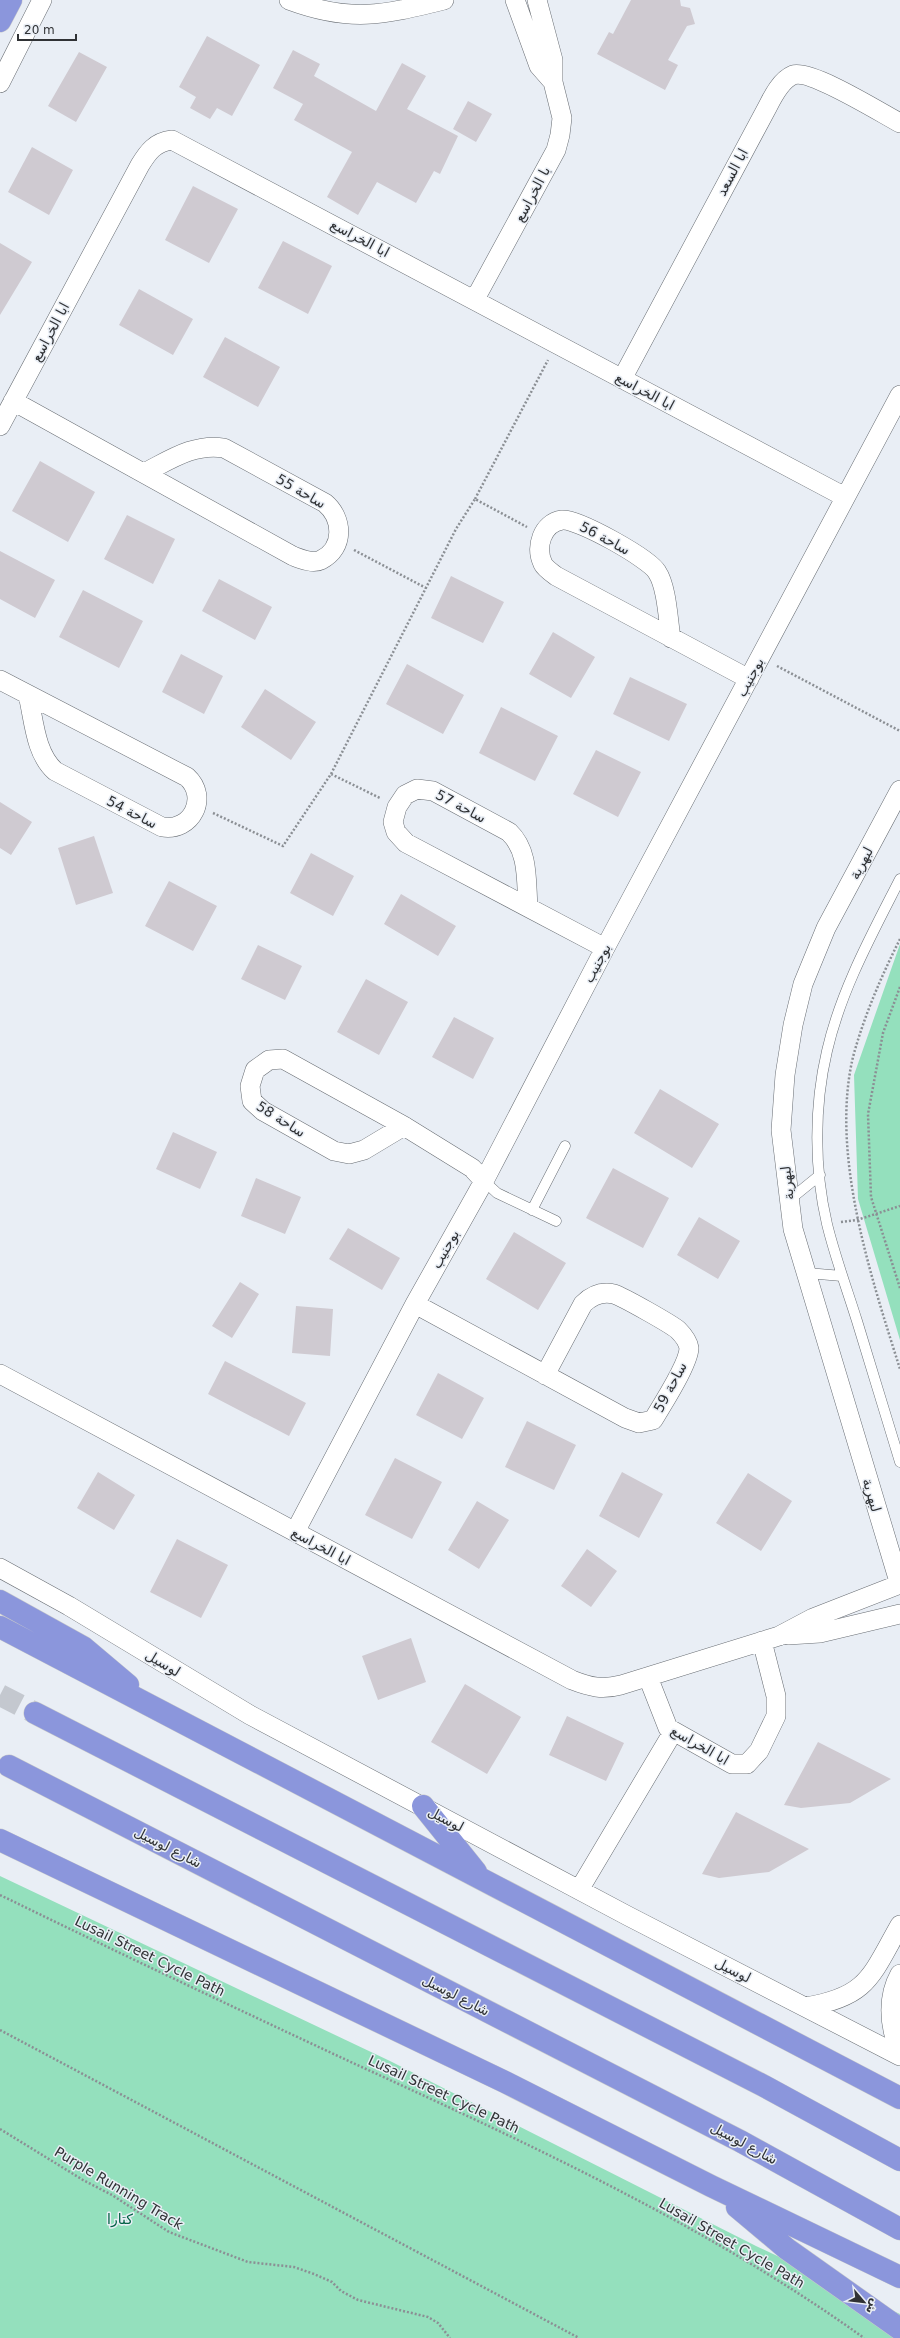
<svg xmlns="http://www.w3.org/2000/svg" width="900" height="2338" font-family="'DejaVu Sans',Vazirmatn,sans-serif">
<rect width="100%" height="100%" fill="#e9eef5"/>
<path fill="#94e0bd" d="M900,944v396l-42,-141 -4,-124z
M0,1876l390,185 366,185 144,68v24h-900z"/>
<path fill="#cfcad1" d="M631,0h49l1,6 9,2 5,16 -8,2 -19,34 10,5 -13,25 -68,-36 12,-22 4,2z
M207,36l53,29 -28,51 -15,-8 -7,11 -20,-11 6,-11 -17,-10z
M293,50l27,14 -6,12 62,35 26,-48 24,13 -19,33 51,27 -18,38 -6,-3 -18,32 -39,-21 -19,33 -31,-18 25,-45 -58,-32 9,-16 -30,-16z
M79,52l28,15 -31,55 -28,-16z
M468,101l24,13 -16,28 -23,-13z
M32,147l41,23 -24,45 -41,-23z
M193,186l45,23 -29,54 -44,-23z
M283,241l49,25 -24,48 -50,-26z
M0,243l32,19 -32,53z
M139,289l54,30 -20,36 -54,-30z
M225,337l55,30 -22,40 -55,-30z
M40,461l55,31 -27,50 -56,-31z
M127,515l48,24 -22,45 -49,-25z
M0,551l55,29 -20,38 -35,-19z
M451,576l53,26 -21,41 -52,-25z
M219,579l53,28 -17,33 -53,-29z
M83,590l60,31 -24,47 -60,-31z
M553,632l42,25 -24,41 -42,-24z
M181,654l42,22 -19,38 -42,-22z
M407,664l57,31 -21,39 -57,-30z
M630,677l57,27 -18,37 -56,-27z
M265,689l51,33 -25,38 -50,-33z
M501,707l57,29 -23,45 -56,-28z
M596,750l45,22 -23,45 -45,-23z
M0,802l32,20 -21,33 -11,-7z
M94,836l19,57 -37,12 -18,-57z
M311,853l43,23 -21,40 -43,-23z
M169,881l48,25 -24,45 -48,-25z
M401,894l55,32 -18,30 -54,-32z
M258,945l44,21 -17,34 -44,-21z
M366,979l42,23 -29,53 -42,-23z
M454,1017l40,21 -21,41 -41,-22z
M660,1089l59,35 -27,44 -58,-35z
M173,1132l44,20 -17,37 -44,-20z
M613,1168l56,30 -26,50 -57,-30z
M256,1178l45,19 -16,37 -44,-18z
M699,1217l41,24 -22,38 -41,-24z
M348,1228l52,30 -18,32 -53,-31z
M514,1232l52,31 -28,47 -52,-31z
M240,1282l19,12 -27,44 -20,-12z
M296,1306l37,3 -3,47 -38,-3z
M225,1361l81,42 -17,33 -81,-42z
M438,1373l46,25 -22,41 -46,-24z
M527,1421l49,24 -22,45 -49,-23z
M395,1458l47,24 -30,57 -47,-24z
M98,1472l37,23 -21,35 -37,-22z
M622,1472l41,22 -24,44 -40,-22z
M748,1473l44,28 -31,50 -45,-28z
M477,1501l32,19 -30,49 -31,-19z
M177,1539l51,26 -27,53 -51,-26z
M587,1549l30,22 -26,36 -30,-21z
M411,1638l15,44 -48,18 -16,-44z
M465,1684l56,33 -34,57 -56,-32z
M567,1716l57,27 -18,38 -57,-26z
M818,1742l73,37 -41,24 -49,5 -17,-3z
M736,1812l73,37 -40,23 -50,6 -17,-4z"/>
<g fill="none" stroke-linecap="round" stroke-linejoin="round">
<path stroke="#c4c8cf" stroke-width="22" stroke-dasharray="22 11" stroke-linecap="butt" d="M0,1695l35,18"/>
<defs>
<path id="lane" d="M900,879c-28,55 -59,111 -73,172 -13,55 -13,118 0,173 8,33 20,65 30,97 14,47 29,94 43,141
M484,1181l13,12 59,28
M788,1201l32,-26
M532,1210l33,-64
M807,1273l35,3"/>
<path id="street" d="M289,0c62,23 94,15 155,0
M515,0l24,66 14,16
M0,83l42,-83
M475,299l81,-149 4,-15 2,-17 -9,-36v-22l-16,-60
M622,379l146,-273c5,-10 13,-26 25,-31 18,-6 88,38 107,48
M13,401l280,155c8,3 20,8 28,4 24,-12 22,-42 4,-57l-101,-55c-30,-5 -54,12 -80,25
M0,426l140,-261c8,-13 15,-23 32,-25l673,357
M671,638c-3,-18 -4,-51 -14,-66 -7,-13 -80,-54 -95,-52 -20,3 -27,27 -19,44 2,4 9,9 13,12l193,103
M0,680l187,97c22,20 5,55 -25,50l-107,-56c-20,-18 -21,-51 -27,-76
M900,790l-74,138 -23,56 -10,41 -8,50 -4,55 12,99 107,356
M528,907c-2,-27 1,-56 -19,-75l-76,-41 -16,-2 -12,6 -8,12 -4,15 3,10 10,11 199,105
M404,1126l-40,24 -15,4 -15,-3 -71,-40 -11,-10 -2,-15 5,-16 14,-10 14,-1 121,67 68,42 12,13
M415,1304l210,114 14,5 14,-3c8,-13 36,-57 36,-72 -1,-6 -6,-13 -11,-18 -7,-6 -55,-33 -64,-36 -13,-3 -23,2 -31,10l-38,71
M0,1374l572,306c18,7 30,10 49,5l158,-49 34,-18 87,-34
M295,1532l120,-228 69,-123 121,-233 295,-553
M0,1568l69,38 181,109 378,201 272,140
M788,1635l32,-2 80,-19
M648,1677l20,51 64,36h15l12,-13 17,-35v-20l-14,-55
M579,1890l94,-158
M900,1974c-14,25 -10,54 0,80
M805,2007c63,-10 66,-31 95,-82"/>
<path id="highway" d="M0,21l11,-21
M0,1601l83,46 45,38
M0,1627l900,471
M35,1713l729,373 136,74
M9,1766l731,375 160,88
M423,1806l53,66
M0,1840l505,242 206,104 189,91
M737,2207l50,42 113,80"/>
</defs>
<use href="#lane" stroke="#686d73" stroke-width="11"/>
<use href="#street" stroke="#686d73" stroke-width="20"/>
<use href="#highway" stroke="#c9caca" stroke-width="23"/>
<path stroke="#8b8f94" stroke-width="2.5" stroke-dasharray="2 2" stroke-linecap="butt" d="M475,499l73,-139
M354,550l72,38
M777,666l123,65
M331,774l125,-245 19,-30 52,28
M213,813l70,33 48,-72 49,24
M900,939c-19,38 -36,77 -47,118 -23,97 18,220 47,312
M900,987l-17,46 -15,81 3,83 29,91
M841,1222l16,-2 43,-14
M0,1895c117,57 235,113 353,168 174,80 355,163 511,275
M0,2030l579,308
M0,2129l83,51 29,15 57,37 79,30 46,5 20,7 18,8 9,9 17,9 70,17 10,6 12,15"/>
<use href="#lane" stroke="#fff" stroke-width="10"/>
<use href="#street" stroke="#fff" stroke-width="19"/>
<use href="#highway" stroke="#8b96dc" stroke-width="22"/>
</g>
<g text-anchor="middle" dominant-baseline="central" stroke-width="3" stroke-linejoin="round" paint-order="stroke">
<g font-size="14" fill="#303235" stroke="#e9eef5">
<text transform="translate(732 172) rotate(-62)">ابا السعد</text>
<text transform="translate(532 194) rotate(-62)">با الخراسع</text>
<text transform="translate(360 238) rotate(28)">ابا الخراسع</text>
<text transform="translate(50 332) rotate(-62)">ابا الخراسع</text>
<text transform="translate(645 391) rotate(28)">ابا الخراسع</text>
<text transform="translate(301 491) rotate(30)">ساحة 55</text>
<text transform="translate(605 538) rotate(28)">ساحة 56</text>
<text transform="translate(750 677) rotate(-62)">بوجنيب</text>
<text transform="translate(461 806) rotate(28)">ساحة 57</text>
<text transform="translate(132 812) rotate(27)">ساحة 54</text>
<text transform="translate(861 863) rotate(-62)">لبهرية</text>
<text transform="translate(597 963) rotate(-62)">بوجنيب</text>
<text transform="translate(281 1119) rotate(32)">ساحة 58</text>
<text transform="translate(787 1183) rotate(-96)">لبهرية</text>
<text transform="translate(445 1249) rotate(-61)">بوجنيب</text>
<text transform="translate(670 1387) rotate(-62)">ساحة 59</text>
<text transform="translate(872 1495) rotate(74)">لبهرية</text>
<text transform="translate(321 1546) rotate(28)">ابا الخراسع</text>
<text transform="translate(163 1663) rotate(31)">لوسيل</text>
<text transform="translate(700 1745) rotate(30)">ابا الخراسع</text>
<text transform="translate(446 1819) rotate(28)">لوسيل</text>
<text transform="translate(168 1847) rotate(27)">شارع لوسيل</text>
<text transform="translate(150 1956) rotate(26)">Lusail Street Cycle Path</text>
<text transform="translate(733 1970) rotate(27)">لوسيل</text>
<text transform="translate(456 1995) rotate(27)">شارع لوسيل</text>
<text transform="translate(444 2094) rotate(25)">Lusail Street Cycle Path</text>
<text transform="translate(744 2143) rotate(28)">شارع لوسيل</text>
<text transform="translate(119 2188) rotate(31)">Purple Running Track</text>
<text transform="translate(732 2243) rotate(30)">Lusail Street Cycle Path</text>
</g>
<g font-size="14" fill="#016144" stroke="#e9eef5">
<text x="120" y="2219">كتارا</text>
</g>
</g>
<g transform="translate(864 2302) rotate(118)" stroke="#e9eef5" stroke-width="3" paint-order="stroke">
<path d="M0-3L7 15L0 10L-7 15Z" fill="#303235"/>
<text y="-6" font-size="11" font-weight="bold" text-anchor="middle" fill="#303235">ش</text>
</g>
<path d="M18 34v6h58v-6" fill="none" stroke="#303235" stroke-width="2"/>
<text x="24" y="34" font-size="12" fill="#303235" stroke="#e9eef5" stroke-width="3" paint-order="stroke">20 m</text>
</svg>
